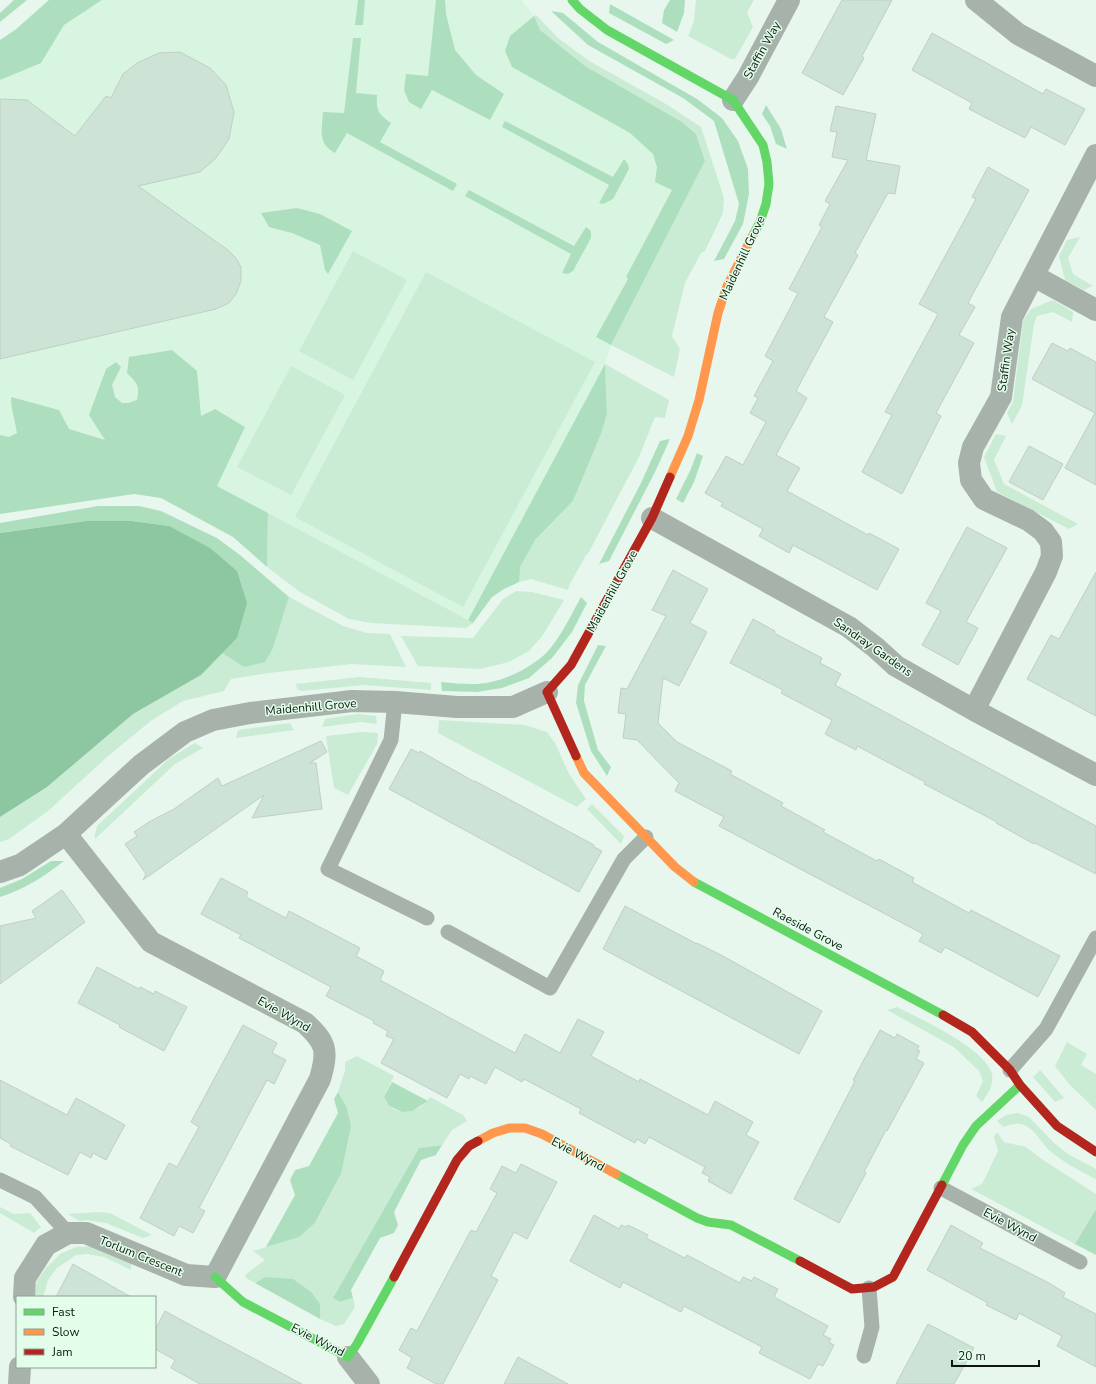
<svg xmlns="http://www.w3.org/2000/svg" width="1096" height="1384" font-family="'Nunito Sans',sans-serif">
<rect width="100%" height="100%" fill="#e8f7ed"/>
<path fill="#d8f5e1" d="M102,0h420l12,16 6,14 156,104 -85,211 -6,19 -137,256 -312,-166 -156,13v-427l15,-10 49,-5z"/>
<path fill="#caebd4" d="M696,0h58l-7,12 6,15 -18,32h-4l-43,-23 6,-15z
M536,15l22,23 33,24 75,42 35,23 23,71 -1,15 -18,38 -4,2 -16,30 -13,53 8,13 -6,28 -63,-32 94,-184 -9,-27 -14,-12 -97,-56 -45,-36 -6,-14z
M1080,237l-12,21 5,16 20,12 -9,4 -19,-10 -6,-24 8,-16z
M353,251l54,29 -54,100 -54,-29z
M426,272l169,90 -132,245 -168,-90z
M1053,300l20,12 -1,10 -19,-10 -16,4 -3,8 -12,81 -10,19 -5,-11 6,-11 10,-81 8,-12z
M605,364l64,36 -4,18 -10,-1 -16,40 -50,95 -3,3 -17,31 -1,4 -37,-11 -12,3v-15l16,-27 38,-39 28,-67 6,-20z
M291,366l54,29 -54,100 -54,-28z
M996,434l10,2 -12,24 10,24 74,40 -9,5 -72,-37 -13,-35z
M268,513l200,107 5,3 -7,5 -95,-5 -22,-4 -49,-27 -33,-25z
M516,591l16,1 32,8 -21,35 -14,16 -20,11 -29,7 -62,-3 -17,-30 72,2 30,-39z
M289,597l54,29 24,7 23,1 16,33 -54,-3 -83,9 -38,6 -7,12 -41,10 -31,19 -45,37 -59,54 -39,28 -9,3v-25l47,-30 86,-73 68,-39 21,-22 22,14 29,-19z
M360,677l71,6v7l-67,-5 -63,6 -4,-2 -1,-5z
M358,714l18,2 1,8 -16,-2 -39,5 3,-8z
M439,720l86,5 22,7 8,11 14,31 17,25 -9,8 -139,-74z
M290,723l4,7 -58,8 2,-8z
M362,732l16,1 -1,11 -29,51 -14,-7 -8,-52z
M195,743l8,5 -28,16 -80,75v-5l2,-8 73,-68z
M592,804l32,32 -3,8 -34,-35z
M897,1007c23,12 87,40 95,67 2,11 -4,20 -10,28l-6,-6 7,-15 -4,-10 -25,-24 -67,-37z
M1067,1042l20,12 -6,11 15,9v36l-27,-26 -14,-18z
M357,1056l37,20 -10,21c1,2 3,7 5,9 12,11 34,4 41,-9l33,18 4,6 -15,9 -10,15 -23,3 -86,150 7,4 13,-4 2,9 -11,17 -8,2 -16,-7v-15l-55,-27 -10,6 -9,-5 -1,-3 20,-15 -12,-9 45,-14 17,-14 11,-20 15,-29 5,-68 -8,-14 7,-21v-9z
M1040,1070l24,28 -9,4 -22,-25z
M1018,1113l11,4 24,25 15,12 28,15v10c-16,-8 -32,-16 -46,-28 -9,-8 -14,-21 -26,-26 -8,-3 -14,0 -21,2l-6,-6 9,-6z
M997,1132l7,10 22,5 17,13 53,34v15l-21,35 -104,-55 11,-5 16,-33 -4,-14z
M0,1207l14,7 16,-1 11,14 -7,6 -34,-20z
M98,1212l12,1 42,22 -9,3 -37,-15 -20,-3 -6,1 -12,-7z
M94,1246l38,15 -1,9 -27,-13 -16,-3 -12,1 -19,13 -9,12 -5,17h-9l3,-16 9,-13 14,-14 16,-7z"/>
<path fill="#addfbe" d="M14,0h13l-27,22v-9z
M49,0h53l-38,25 -23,38 -41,17v-40l15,-10z
M358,0h7l-2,25h-8z
M436,0h9l1,14 9,36 21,25 28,19 -14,26 -58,-30 -11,19 -12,-7 -5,-12 2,-16 22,2z
M670,0h15l-1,13 -7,19 -15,-9 2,-13z
M610,4l64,36 -8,4 -57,-31z
M551,11l12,2 35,29 99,57 25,19 16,23 10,28 1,25 -6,30 -19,35 -10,2 21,-40 4,-17 -25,-83 -31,-23 -95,-53z
M534,16l6,14 45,36 97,56 14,12 9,27 -94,184 -15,-8 32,-58 -2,-2 46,-87 -17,-8 2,-15 -4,-13 -23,-21 -118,-66 -7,-16 5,-15z
M353,38h8l-5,55 21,2c-1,15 1,19 14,28l-11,19 77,42 -4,7 -106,-58 -12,20c-18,-10 -13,-23 -12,-41l21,1z
M766,105l15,24 6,20 -11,-5 -6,-18 -8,-12z
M505,121l108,56 11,-18 4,5 1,5 -16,30 -10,5 -4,-1 10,-18 -107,-58z
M469,190l105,56 12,-19 5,4v7l-18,33 -5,3 -6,-1 9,-19 -106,-58z
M297,208l23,6 32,17 -24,43 -3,-4 -5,-25 -28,-12 -23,-6 -8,-14z
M172,350l25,21 4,45 14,-7 30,18 -28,59 51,27 -1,54 -34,-30 -72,-39 -27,-4 -134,20v-79l9,2 8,-4c-2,-13 -6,-23 -6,-36l48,13 10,19 36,11 -16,-25 17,-46 10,-7 5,5 -9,18 3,12 7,6h6l9,-3c3,-14 0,-17 -10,-27l2,-16z
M605,364l2,50 -6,20 -28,67 -38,39 -15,27 -1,15 -15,7 -12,8 -19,26 -5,-3z
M670,439l-15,33 -46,89 -10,3 41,-79 20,-44z
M697,453l6,3 -9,26 -11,21 -7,-4 14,-28z
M98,506h41l22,5 56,27 23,17 49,42 -16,51 -8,14 -21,5 -22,-14 15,-15 -68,-112 -37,-5h-46l-86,12v-10z
M581,597l6,6 -15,29 -20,26 -23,20 -27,10 -25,4 -35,-1 -1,-9c11,1 21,2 31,2 25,0 52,-12 71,-28 15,-13 28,-41 38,-59z
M598,645l8,1 -21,39 -1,16 14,49 13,17 -4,9 -16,-25 -15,-48 2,-18z
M51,861h13c-19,15 -41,29 -64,36v-9l22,-9z
M392,1082l36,19 -16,10 -10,1 -13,-6 -5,-9z
M338,1092l8,14 5,20 -10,48 -26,49 -16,14 -33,10 29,-52 -5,-15 5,-10 14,-4 29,-53 -4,-14z
M442,1145l-6,10 -15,5 -27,52 4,13 -4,8 -14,5 -29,52 2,8 -13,4 -7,-4 86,-150z
M1096,1209v46l-21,-11z
M265,1277l28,2 18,13 9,12v15l-65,-36z"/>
<path fill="#8dc7a1" d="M86,521h46l37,5 41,22 27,23 10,32 -10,35 -36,37 -68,39 -86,73 -47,30v-284z"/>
<path fill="#cde3d5" stroke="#c1cec5" d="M842,0h50l-30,56 2,2 -21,37 -41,-22z
M932,33l111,61 3,-5 39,20 -20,36 -34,-18 -6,11 -56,-29 3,-6 -60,-33z
M180,52l30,16 16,17 8,27 -5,27 -13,19 -16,14 -62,14 90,64 8,8 5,9v14l-5,13 -7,9 -13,6 -216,50v-260l27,1 48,36 31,-40 5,2 12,-24 14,-11 22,-10z
M836,106l40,8 -10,46 34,6 -5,28 -7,-1 -33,60 3,2 -34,62 9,5 -37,69 11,7 -31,57 24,13 -13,23 81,44 1,-2 30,16 -22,41 -84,-45 -4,8 -30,-17 4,-7 -42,-23 2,-3 -18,-10 21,-37 17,9 23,-43 -16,-9 8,-15 -4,-2 19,-35 -8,-5 33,-63 -9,-4 33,-62 -3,-2 11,-21 -5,-3 23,-41 -16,-3 5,-25 -7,-1z
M988,167l41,23 -61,113 7,4 -16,28 15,8 -38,70 5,3 -39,78 -40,-22 30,-57 -7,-3 53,-98 -19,-10 57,-105 -4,-2z
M1052,343l16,8 2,-3 26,14v123l-31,-17 30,-55 -63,-34z
M1029,446l34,18 -20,36 -34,-18z
M967,527l40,21 -41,74 12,6 -20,37 -36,-20 19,-34 -15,-8z
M673,570l35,19 -18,34 17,9 -28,54 -16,-8 -5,45 19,19 55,29 -2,3 53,29 -2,3 44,24 -2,2 54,29 2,-2 35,19 -2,4 57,31 2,-3 89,46 -22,41 -93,-50 -4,6 -22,-12 4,-7 -204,-108 5,-9 -49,-26 4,-8 -42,-43 -14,-2 3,-24 -8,-1 3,-25 6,1 39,-73 -14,-6z
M1096,572v144l-69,-37 24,-44 8,4z
M753,619l22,12 -1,2 48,25 -2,5 21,11 -6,11 261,141v48l-61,-31 -1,1 -38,-21 1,-1 -73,-38 1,-2 -68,-36 -1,4 -31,-16 7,-14 -51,-27 2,-3 -53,-27z
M321,741l6,11 -17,11h6l6,46 -70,9 12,-23 -121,85 3,-6 -21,-30 12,-8 -3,-4 15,-10 25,-13 44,-31 4,8z
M411,749l8,4 1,-2 55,31v-1l119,64v2l8,4 -23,41 -190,-103z
M221,878l27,14 -2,5 40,21 3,-7 71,37 -4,8 28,15 -4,9 135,73 10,-19 35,19 18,-34 26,13 -13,24 48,26 1,-3 68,36 7,-14 38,21 -7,13 13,7 -28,52 -23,-13 2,-4 -8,-4 3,-6 -56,-30 -4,7 -8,-5 -2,4 -56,-30 2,-4 -57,-30 -2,3 -27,-15 -9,17 -16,-8 -1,3 -9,-5 -13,24 -66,-35 13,-24 -8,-3 2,-5 -15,-8 1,-2 -48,-25 5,-9 -92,-49 2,-3 -40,-21z
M62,890l23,32 -85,62v-58l36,-8 -4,-7z
M625,906l72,38v-1l24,12 101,56 -23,43 -196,-105z
M97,967l42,22 1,-2 14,7 1,-3 32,16 -23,44 -45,-24 1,-2 -42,-22z
M243,1025l34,18 -5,10 14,7 -12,24 -7,-4 -68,128 6,3 -12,22 -14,-7 -5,10 -34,-18 29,-55 8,4 22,-40 -8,-5z
M880,1030l15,8 2,-4 22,12 -2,4 3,1 -4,8 8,4 -37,68 -1,-1 -22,42 2,1 -27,50 -45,-24 61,-118 -2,-1z
M0,1080l67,35 9,-17 49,27 -19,35 -13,-7 -2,5 -11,-6 -12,23 -58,-29 1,-2 -11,-6z
M521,1164l36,18 -30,57 -13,-7 -23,44 7,4 -55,104h-7l-29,-16 5,-10 -13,-8 12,-22 6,3 54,-101 5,2 21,-39 -7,-4 12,-23 14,7z
M594,1215l25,14 2,-4 5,2 2,-2 20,10 -2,3 39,20 2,-3 53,28 3,-6 9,4 2,-4 24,12 -4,8 54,29 -5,9 8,4 -2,3 5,3 -11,21 -5,-2 -8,15 -51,-26 3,-6 -78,-41 -3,6 -58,-30 -3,6 -50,-27z
M951,1225l32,18 -3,5 69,35 16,10 -2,4 33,17v53l-39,-21 5,-10 -43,-23 -3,7 -30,-15 2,-2 -61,-33z
M73,1264l58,33h-75z
M165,1311l18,10 119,63h-102l-29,-16 4,-8 -20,-11v-19z
M928,1324l46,24 -20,36h-58z
M518,1357l50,27h-64z"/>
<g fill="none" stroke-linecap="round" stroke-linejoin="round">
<path stroke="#a7b2aa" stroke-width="15" d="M395,702l-4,38 -63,129 99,49
M448,932l102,56 74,-129 22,-22
M1010,1070l36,-41 50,-91
M0,1180l35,17 33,36
M941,1188l139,74
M864,1356l8,-29 -3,-39"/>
<path stroke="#a7b2aa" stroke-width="22" d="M976,0l42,34 78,42
M733,100l15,-23 41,-77
M1034,276l62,34
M652,518l197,109 26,20 21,19 78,44 122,65
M974,710l72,-138 6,-16 -1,-14 -8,-11 -15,-11 -44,-21 -13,-19 -2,-17 4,-16 28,-50 11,-80 84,-162
M0,872l20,-7 46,-31 75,-69 44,-33 28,-12 37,-7 102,-12 43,1 62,5h56l34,-15
M24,1297l1,-19 21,-33 22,-12h18l100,42 29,2 105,-198c8,-28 7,-36 -15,-56l-154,-81 -85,-108
M348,1357l21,27
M19,1384l1,-17"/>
<path stroke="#63d668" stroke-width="9" d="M572,0l8,9 27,21 126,70 30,45 4,17 2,22 -3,20 -6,18 -7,13
M694,882l249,133
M616,1174l81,44 11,4 23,3 69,36
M942,1185l21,-40 13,-19 44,-41
M215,1277l28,25 105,55 9,-13 37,-67"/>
<path stroke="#ff974d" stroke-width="9" d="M670,477l18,-41 11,-36 19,-87 9,-27 26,-51
M576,756l8,17 91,94 19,15
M478,1141l15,-8 16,-5h16l17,6 74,40"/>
<path stroke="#b3261e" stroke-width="9" d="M576,756l-29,-64 24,-27 81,-147 18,-41
M943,1015l29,17 38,38 10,15 37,41 39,26
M800,1261l52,28 22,-2 19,-10 49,-92
M394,1277l63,-117 12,-14 9,-5"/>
</g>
<g text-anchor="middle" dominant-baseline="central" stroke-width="3" stroke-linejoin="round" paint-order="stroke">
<g font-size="12" fill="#0c180f" stroke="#e2fdea">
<text transform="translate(762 50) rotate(-61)">Staffin Way</text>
<text transform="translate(742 258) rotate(-65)">Maidenhill Grove</text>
<text transform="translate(1006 360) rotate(-82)">Staffin Way</text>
<text transform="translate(612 591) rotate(-61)">Maidenhill Grove</text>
<text transform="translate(873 647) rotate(35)">Sandray Gardens</text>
<text transform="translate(311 707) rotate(-5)">Maidenhill Grove</text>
<text transform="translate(808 929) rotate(28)">Raeside Grove</text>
<text transform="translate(284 1014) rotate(30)">Evie Wynd</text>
<text transform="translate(578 1154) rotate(28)">Evie Wynd</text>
<text transform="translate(1010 1225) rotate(28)">Evie Wynd</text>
<text transform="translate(141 1256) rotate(22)">Torlum Crescent</text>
<text transform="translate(318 1340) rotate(27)">Evie Wynd</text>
</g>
</g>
<rect x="16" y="1296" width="140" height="72" fill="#e2fdea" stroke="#8ca192"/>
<rect x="24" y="1309" width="20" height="6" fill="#63d668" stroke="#8ca192"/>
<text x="52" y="1316" font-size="12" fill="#0c180f">Fast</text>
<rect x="24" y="1329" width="20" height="6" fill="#ff974d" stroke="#8ca192"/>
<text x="52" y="1336" font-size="12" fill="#0c180f">Slow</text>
<rect x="24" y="1349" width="20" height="6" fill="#b3261e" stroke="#8ca192"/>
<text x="52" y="1356" font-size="12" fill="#0c180f">Jam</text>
<path d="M952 1360v6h87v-6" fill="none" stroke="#0c180f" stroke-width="2"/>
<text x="958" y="1360" font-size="12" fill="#0c180f" stroke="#e2fdea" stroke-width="3" paint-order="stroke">20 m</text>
</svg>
